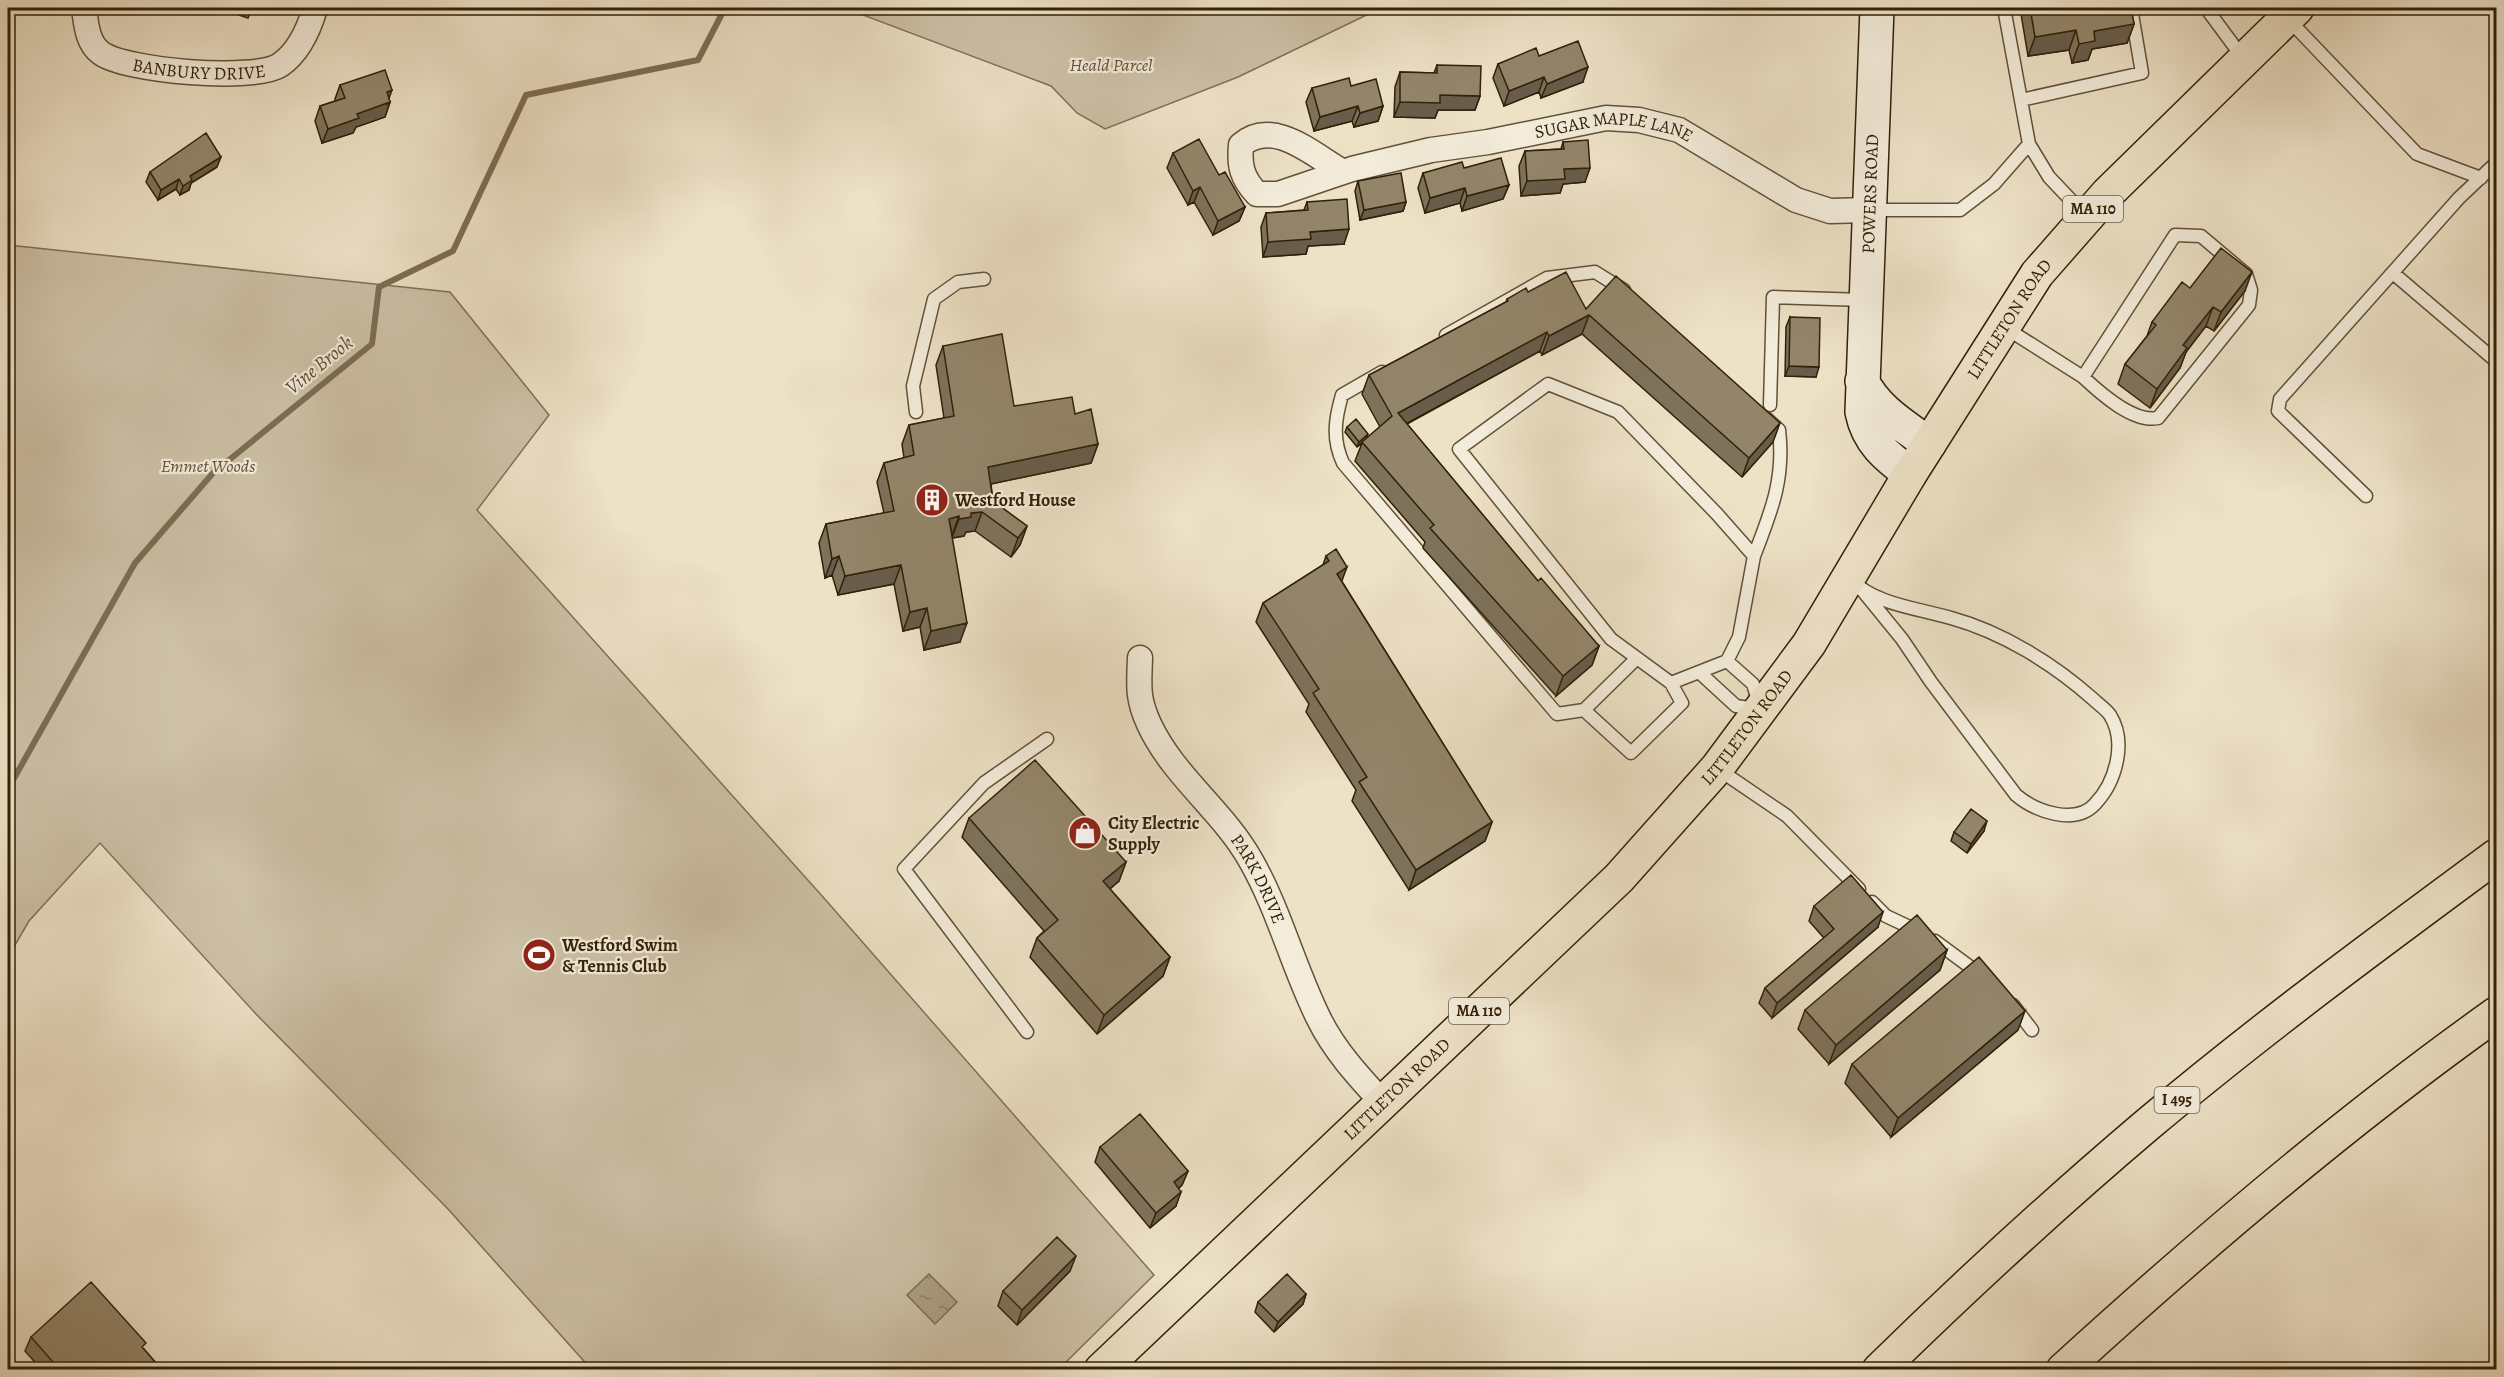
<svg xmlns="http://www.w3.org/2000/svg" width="2504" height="1377" font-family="Alegreya,serif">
<defs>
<pattern id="water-ripples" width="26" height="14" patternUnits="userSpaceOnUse" patternTransform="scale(1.5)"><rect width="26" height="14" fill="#ada085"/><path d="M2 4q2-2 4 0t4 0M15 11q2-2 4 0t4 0" fill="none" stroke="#8d826b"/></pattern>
</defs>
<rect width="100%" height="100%" fill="#ede1c6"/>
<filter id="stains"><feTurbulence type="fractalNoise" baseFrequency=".00333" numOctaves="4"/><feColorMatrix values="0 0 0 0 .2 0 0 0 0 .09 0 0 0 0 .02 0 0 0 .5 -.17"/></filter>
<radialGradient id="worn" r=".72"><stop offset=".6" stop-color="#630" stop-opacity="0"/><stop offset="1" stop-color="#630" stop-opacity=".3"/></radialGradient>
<path fill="#cdc0a6" stroke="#807056" stroke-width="1.5" d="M849,8h532l-143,69 -133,52 -28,-16 -26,-27 -204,-77z
M8,245l442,47 99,123 -72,95 346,387 331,378 -95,94h-468l-143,-160 -192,-195 -156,-171 -71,78 -21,36z"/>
<path fill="url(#water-ripples)" stroke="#7c6d53" stroke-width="1.5" d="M929,1274l28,28 -22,22 -28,-29z"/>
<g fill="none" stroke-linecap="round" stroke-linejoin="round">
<path stroke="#7c6d53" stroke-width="6" d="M8,789l127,-226 78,-90 159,-129 7,-57 74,-36 73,-156 172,-35 27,-52"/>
<defs>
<path id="service" d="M2004,8l25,136 20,33 36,38
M2206,8l37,50
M2287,18l130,136 64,24
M2021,100l121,-27 -11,-65
M1871,210h89l34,-26 35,-40
M2393,273l103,88
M2004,327l79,50 92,-142 26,1 45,38 5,16 -2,15 -91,113c-25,5 -58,-25 -75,-41
M1446,335l101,-57 48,-6 29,18
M1382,372l-40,23c-7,24 -10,44 1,68l214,251 27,-4
M1548,384l70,28 99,102 37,42 -15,81 -12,24 -56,22 -60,-44 -152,-190z
M1770,405l3,-108 91,3
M916,412l-3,-26 21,-87 24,-17 26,-3
M2366,496l-88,-85 2,-12 179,-201 37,-35
M1754,556c17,-44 31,-77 25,-126l-13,-12
M1850,579c26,26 67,29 101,39 51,14 103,46 142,81 5,5 13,10 17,16 17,27 6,67 -15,89 -20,22 -60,7 -79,-9l-85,-113 -29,-43 -40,-49
M1636,659l-52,51 47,43 51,-50 -11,-20
M1699,672l37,34 25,4 -8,-26 -26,-23
M1718,769l69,47 72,73
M1872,902l14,14 34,16
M1935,941l46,34
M2013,1005l19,25
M1027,1032l-123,-163 80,-86 63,-44
M1118,1353l12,17
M515,1370h3"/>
<g id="minor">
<path id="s1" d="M84,8c2,15 3,35 17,45 24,18 153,29 179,12 19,-13 29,-36 35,-57"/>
<path id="s2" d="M1343,172c-30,-17 -70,-55 -102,-27 -2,21 1,33 16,49h21l74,-25 79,-19 57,-8 118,-24 33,2 40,10 117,70 34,11 39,-1"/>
<path id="s3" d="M1140,658c-1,28 -3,40 9,66 24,52 73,86 101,135 29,50 43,108 69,160 15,31 40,58 63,83"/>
</g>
<path id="secondary" d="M1877,8l-15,404c6,30 25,45 48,62
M1862,381c15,29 41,44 67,63"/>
<g id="primary">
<path id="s4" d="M1101,1370l518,-492 98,-110 92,-124 101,-170 127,-200 71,-81 189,-185"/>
</g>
<path id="motorway" d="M1879,1370c87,-85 176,-167 268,-245 113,-95 231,-182 349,-269
M2063,1370c138,-126 281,-248 433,-356"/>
</defs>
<use href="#service" stroke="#615137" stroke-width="15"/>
<use href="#minor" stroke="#615137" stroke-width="27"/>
<use href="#secondary" stroke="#322107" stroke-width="36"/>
<use href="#primary" stroke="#322107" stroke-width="36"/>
<use href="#motorway" stroke="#322107" stroke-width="36"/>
<use href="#service" stroke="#f3ecda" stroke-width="12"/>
<use href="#minor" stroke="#f3ecda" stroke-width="24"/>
<use href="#secondary" stroke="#f3ecda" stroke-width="33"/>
<use href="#primary" stroke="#ede1c6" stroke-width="33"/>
<use href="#motorway" stroke="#ede1c6" stroke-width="33"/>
</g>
<path fill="#7e725b" stroke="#322107" stroke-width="1.5" d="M218,8h34l-4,10z
M2020,8h111l3,16 -7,19 -35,6 -4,11 -16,3 -3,-13 -41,6z
M1539,56l44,26 -42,16 -2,-6 -35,14 -11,-28 5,-14z
M1437,65l43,31 -5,14h-37l-3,8 -41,-1 1,-30 5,-15 34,1z
M340,85l49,14 1,3 -5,15 -29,10 -3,6 -31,10 -7,-22 5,-15 15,-5v-2z
M1351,86l32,20 -5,15 -24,6 -2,-6 -38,10 -8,-29 6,-14z
M1563,142l22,40 -22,2 -3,9 -39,3 -2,-30 6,-15 36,-2z
M1173,153l46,22 26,32 -6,14 -26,14 -19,-33 -6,3 -21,-37z
M217,167l-26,16 -2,7 -9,5 -4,-6 -18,11 -12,-18 4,-10z
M1464,168l45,17 -6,14 -41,12 -2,-8 -35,10 -7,-25 5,-15z
M1358,181l48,21 -3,9 -43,9 -5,-29z
M1307,202l37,42 -36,2 -2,8 -43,3 -2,-30 5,-14 38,-3z
M2190,288l55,3 -31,40 -8,-5 -20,26 -6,16 -30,40 -32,-24 7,-20 22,-28 5,-14z
M1528,292l58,17 187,133 -31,35 -160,-143 -40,21 -2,-4 -133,73 131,157 61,65 -7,19 -36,31 -133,-148 2,-6 -70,-81 7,-18 -5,4 -12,-15 2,-5 20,11 13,-11 -18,-33 7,-19 137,-73 1,-3z
M1790,317l26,60 -31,-1 1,-49z
M943,346l71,60 61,8 23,30 -7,19 -100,21 2,17 34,25 -7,19 -9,12 -36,-26 -9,1 -2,4 -12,2 8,104 -36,8 -4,-23 -17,4 -9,-47 -56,11 -6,-20 -7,3 -6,-35 7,-19 58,-11 -7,-31 7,-19 20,-5 -2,-14 7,-19 35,-7 -8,-53z
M1326,556l166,266 -7,19 -76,49 -57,-89 4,-11 -50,-78 3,-8 -53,-82 7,-19 60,-38z
M969,818l157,44 -7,19 -9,8 60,68 -7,19 -66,58 -67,-77 7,-19 7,-7 -82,-94z
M1984,831l-17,22 -16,-12 3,-9z
M1814,906l64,21 -106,91 -13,-15 6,-15 59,-50 -15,-17z
M1947,950l-7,20 -111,94 -31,-35 7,-19z
M2018,1030l-127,107 -46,-54 7,-19z
M1100,1147l88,24 -6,14 -3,3 -3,18 -26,22 -55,-66z
M1070,1271l-53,54 -19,-19 5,-15z
M1306,1294l-3,10 -29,28 -19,-20 3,-10z
M31,1337l113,12 18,21h-120l-17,-19z"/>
<path fill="#675d4a" stroke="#322107" stroke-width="1.5" d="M2134,24l-7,19 -35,6 -4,11 -16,3 7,-19 15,-13z
M2076,30l-7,20 -41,6 7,-19z
M1588,67l-5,15 -42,16 6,-14z
M1544,77l-5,15 -35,14 5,-15z
M392,90l-5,14 3,-2 -5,15 -29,10 -3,6 -31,10 6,-14 59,-37z
M1440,95l40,1 -5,14h-37l-3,8 -41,-1 6,-15z
M1358,106l-6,15 -38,10 6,-14z
M1383,106l-5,15 -24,6 6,-14z
M221,157l-4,10 -26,16 -2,7 -9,5 3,-9 7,-10z
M1590,168l-5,14 -22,2 -3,9 -39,3 6,-15 37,-12z
M179,179l-3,10 -18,11 3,-10z
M1509,185l-6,14 -41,12 5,-15z
M1200,187l-6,15 -6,3 5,-14z
M1465,188l-5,15 -35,10 5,-15z
M1406,202l-3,9 -43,9 4,-10z
M1245,207l-6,14 -26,14 5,-14z
M1349,229l-5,15 -36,2 -2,8 -43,3 5,-15 42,-10z
M2252,272l-7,19 -31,40 7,-19z
M2213,307l-7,19 -20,26 -6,16 -30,40 7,-19 26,-44z
M1589,315l-7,19 -40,21 7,-19z
M1547,332l-7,19 -149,81 7,-19z
M1789,366l30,1 -3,10 -31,-1z
M1780,423l-7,19 -31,35 7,-19z
M1368,434l-2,5 -9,8 2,-5z
M1098,444l-7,19 -110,23 7,-19z
M982,512l-7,19 -9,1 -2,4 -12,2 7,-19 12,-6z
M959,516l-7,19 -3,-16z
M1027,526l-7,19 -9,12 7,-19z
M839,556l-7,19 -7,3 7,-19z
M901,565l-7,19 -56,11 7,-19z
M1347,567l-7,19 -3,-12z
M927,608l-7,19 -17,4 7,-19z
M967,623l-7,19 -36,8 7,-19z
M1599,646l-7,19 -36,31 7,-20z
M1987,821l-3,10 -17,22 4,-9z
M1492,822l-7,19 -76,49 7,-20z
M1126,862l-7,19 -23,19 7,-19z
M1883,912l-5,15 -106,91 5,-15z
M1947,950l-7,20 -111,94 7,-19z
M1170,957l-7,19 -66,58 7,-19z
M2025,1011l-7,19 -127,107 7,-19z
M1188,1171l-6,14 -14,12 6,-15z
M1181,1192l-5,14 -26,22 6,-15z
M1076,1256l-6,15 -53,54 5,-15z
M1306,1294l-3,10 -29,28 4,-10z"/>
<path fill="#93856a" stroke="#322107" stroke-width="1.5" d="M2030,8h101l3,16 -40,7 1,10 -16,3 -3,-14 -41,7z
M1578,41l10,26 -41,17 -3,-7 -35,14 -11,-27 38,-16 3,8z
M1437,65l44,1 -1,30 -40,-1v8l-40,-1v-30l37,1z
M385,70l7,20 -5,2 3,10 -33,12 2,4 -31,11 -8,-23 25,-8 -5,-13z
M1349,78l2,8 25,-7 7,27 -23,7 -2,-7 -38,11 -8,-29z
M206,133l15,24 -31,19 2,4 -9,6 -4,-7 -18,11 -11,-18z
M1199,139l20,36 6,-3 20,35 -27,14 -18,-34 -7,4 -20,-38z
M1588,140l2,28 -26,1 1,10 -38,2 -2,-30 39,-2 -1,-7z
M1501,158l8,27 -42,11 -2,-8 -35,10 -7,-25 39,-11 2,6z
M1401,173l5,29 -42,8 -6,-29z
M1347,199l2,30 -39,3 1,7 -43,3 -2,-29 42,-3 -1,-8z
M2221,248l31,24 -31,40 -8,-5 -30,38 4,3 -30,41 -32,-25 31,-39 -4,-3 30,-40 8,6z
M1566,272l20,37 30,-33 164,147 -31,35 -160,-143 -40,21 -2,-4 -149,81 140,168 3,-3 58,68 -36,30 -133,-148 4,-3 -72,-83 30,-26 -23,-41 139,-74 -1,-2 19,-11 2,4z
M1790,317l30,1 -1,49 -30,-1z
M1002,334l12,72 58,-9 3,17 16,-5 7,35 -110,23 5,34 34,25 -9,12 -36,-26 -11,1v4l-12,2v-3l-10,3 18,104 -36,8 -4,-23 -17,4 -9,-47 -56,11 -6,-20 -7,3 -6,-35 68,-13 -10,-48 30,-8 -5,-30 45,-9 -11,-70z
M1356,419l12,15 -9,8 -12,-15z
M1336,549l11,18 -10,7 155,248 -76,48 -57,-88 8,-5 -54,-84 6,-4 -56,-86 66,-42 -3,-5z
M1035,760l91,102 -23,19 67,76 -66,58 -67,-77 21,-18 -89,-102z
M1971,809l16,12 -16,23 -17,-12z
M1851,875l32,37 -106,91 -12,-15 69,-59 -20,-23z
M1917,915l30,35 -111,95 -31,-35z
M1979,957l46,54 -127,107 -46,-54z
M1140,1114l48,57 -14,11 7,10 -25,21 -56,-66z
M1057,1237l19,19 -54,54 -19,-19z
M1287,1274l19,20 -28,28 -20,-20z
M91,1282l55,61 -4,4 20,23h-102l-29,-33z"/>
<defs>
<symbol id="building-disc" viewBox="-11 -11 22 22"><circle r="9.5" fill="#8f2418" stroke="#f3ecda"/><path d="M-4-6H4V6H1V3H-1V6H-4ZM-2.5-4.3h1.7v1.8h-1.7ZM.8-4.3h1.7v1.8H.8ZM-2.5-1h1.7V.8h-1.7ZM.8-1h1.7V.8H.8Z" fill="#fff"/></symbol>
<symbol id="shop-disc" viewBox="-11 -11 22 22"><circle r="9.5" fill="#8f2418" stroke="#f3ecda"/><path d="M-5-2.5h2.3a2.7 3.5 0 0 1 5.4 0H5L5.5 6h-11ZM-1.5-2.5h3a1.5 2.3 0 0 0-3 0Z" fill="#fff"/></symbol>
<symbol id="stadium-disc" viewBox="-11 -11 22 22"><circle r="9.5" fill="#8f2418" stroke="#f3ecda"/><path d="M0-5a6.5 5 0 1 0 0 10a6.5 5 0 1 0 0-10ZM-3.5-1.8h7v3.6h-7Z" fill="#fff"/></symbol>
</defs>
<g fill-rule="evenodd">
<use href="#building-disc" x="913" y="481" width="38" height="38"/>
<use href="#shop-disc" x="1066" y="814" width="38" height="38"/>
<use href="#stadium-disc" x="520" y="936" width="38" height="38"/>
</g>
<g text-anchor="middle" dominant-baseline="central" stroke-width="4.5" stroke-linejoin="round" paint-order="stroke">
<g fill="#f3ecda" stroke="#6c5e46" stroke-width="1.5">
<rect x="2063" y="196" width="60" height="26" rx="4.5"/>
<rect x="1449" y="998" width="60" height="26" rx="4.5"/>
<rect x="2154.5" y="1087" width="45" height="26" rx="4.5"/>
</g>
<g font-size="16" font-weight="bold" fill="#322107">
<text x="2093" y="209">MA 110</text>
<text x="1479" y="1011">MA 110</text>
<text x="2177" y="1100">I 495</text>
</g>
<g font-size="18" fill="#322107" stroke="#f3ecda">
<text stroke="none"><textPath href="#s1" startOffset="150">BANBURY DRIVE</textPath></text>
<text stroke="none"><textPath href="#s2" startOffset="534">SUGAR MAPLE LANE</textPath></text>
<text transform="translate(1870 194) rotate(-88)">POWERS ROAD</text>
<text stroke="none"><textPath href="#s4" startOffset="1398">LITTLETON ROAD</textPath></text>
<text stroke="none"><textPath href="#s4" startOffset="912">LITTLETON ROAD</textPath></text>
<text stroke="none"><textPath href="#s3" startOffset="258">PARK DRIVE</textPath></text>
<text stroke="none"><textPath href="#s4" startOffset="408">LITTLETON ROAD</textPath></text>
</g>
<g font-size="18" font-style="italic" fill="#605137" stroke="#f3ecda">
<text x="1111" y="65">Heald Parcel</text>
<text x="208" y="466">Emmet Woods</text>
</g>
<g font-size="18" font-weight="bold" fill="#322107" stroke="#f3ecda" text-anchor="start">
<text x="955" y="500">Westford House</text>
<text x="1108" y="823">City Electric<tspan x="1108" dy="21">Supply</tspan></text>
<text x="562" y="945">Westford Swim<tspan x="562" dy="21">&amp; Tennis Club</tspan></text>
</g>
<g font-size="20" font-style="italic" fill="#5d4d33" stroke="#f3ecda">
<text transform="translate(319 365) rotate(-39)">Vine Brook</text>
</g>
</g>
<rect width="2504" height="1377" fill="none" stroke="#ede1c6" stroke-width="30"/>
<rect x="9" y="9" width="2486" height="1359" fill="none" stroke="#322107" stroke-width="3"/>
<rect x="15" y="15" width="2474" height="1347" fill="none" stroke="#322107" stroke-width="1.5"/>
<rect width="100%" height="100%" filter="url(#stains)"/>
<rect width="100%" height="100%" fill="url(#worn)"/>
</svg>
